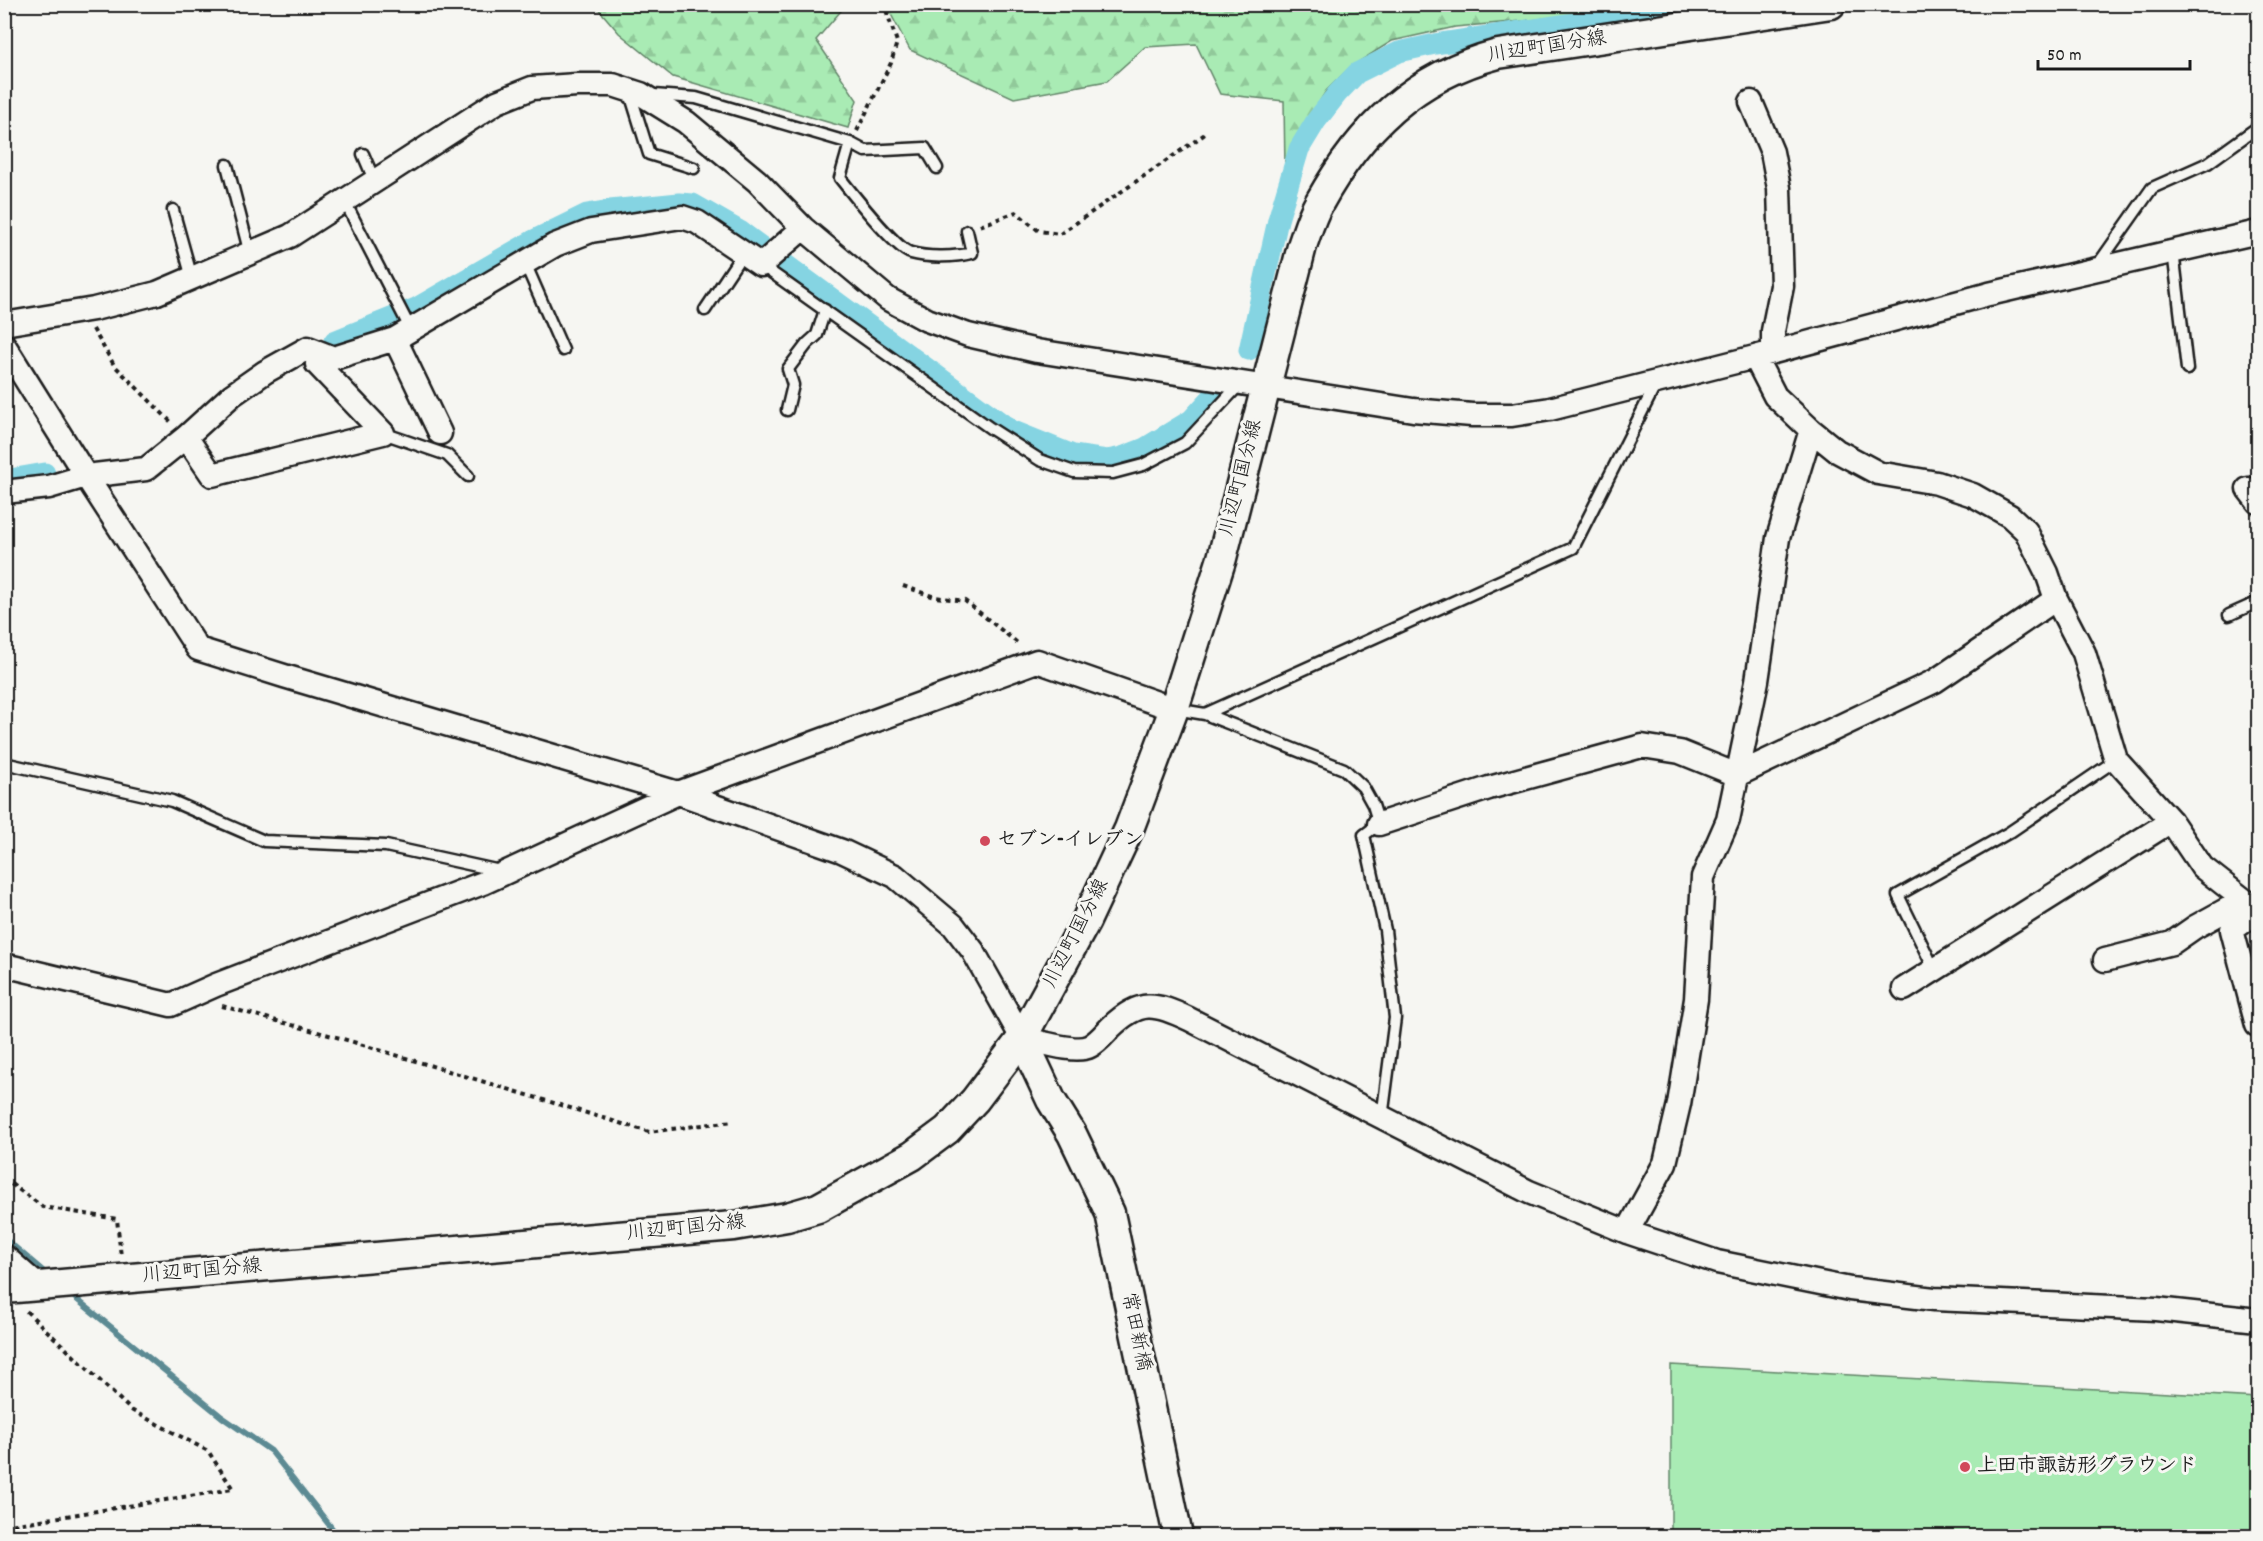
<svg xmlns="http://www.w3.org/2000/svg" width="2263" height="1541" font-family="Dekko,'Klee One',sans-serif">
<defs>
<pattern id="forest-firs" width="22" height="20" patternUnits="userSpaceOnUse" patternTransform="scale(1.5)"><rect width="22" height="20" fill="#a9ebb4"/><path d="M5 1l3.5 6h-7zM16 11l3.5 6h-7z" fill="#91c99a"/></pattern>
</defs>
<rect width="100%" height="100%" fill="#f6f6f2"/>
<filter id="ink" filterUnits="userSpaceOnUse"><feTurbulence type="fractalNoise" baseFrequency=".0167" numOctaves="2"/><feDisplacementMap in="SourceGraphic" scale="12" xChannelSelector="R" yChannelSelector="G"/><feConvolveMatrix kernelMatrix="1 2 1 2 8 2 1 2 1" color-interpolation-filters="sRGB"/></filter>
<g filter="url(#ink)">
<path fill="url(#forest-firs)" stroke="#628468" stroke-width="1.5" d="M1596,4l2,10 -143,13 -63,14 -42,26 -24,24 -17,27 -24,53 -1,-70 -64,-7 -24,-50 -51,3 -38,34 -93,17 -104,-48 -24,-45z
M595,5h251l-30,35 41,60 -9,28 -175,-51 -54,-44z"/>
<path fill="#a9ebb4" stroke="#628468" stroke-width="1.5" d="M1671,1365l587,33v138h-587z"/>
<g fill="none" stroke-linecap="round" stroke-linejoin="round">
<path stroke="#5b8a93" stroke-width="6" d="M4,1238l46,39
M69,1293l153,124 49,34 67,85"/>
<path stroke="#85d4e2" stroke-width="21" d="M334,341l82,-33 116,-67 55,-27 23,-4 69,-7 14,1 47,27 271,199 62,25 34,5 15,-3 23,-9 46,-28 22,-24
M1249,350l29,-130 21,-71 17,-28 21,-27 20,-21 42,-21 36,-8 265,-40
M4,480l41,-7"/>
<defs>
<path id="service" d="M629,90l20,64 45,14
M653,95l43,3 154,45 15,8 60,-3 12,20
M850,143l-10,35c11,14 56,71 71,75 17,5 45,4 61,0l-5,-22
M363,154l12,28
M227,165l23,89
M345,202l66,128
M173,210l19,68
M2173,251l14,118
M525,263l38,87
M761,265l229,163 50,32 34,12 39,1 30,-8 42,-22 55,-59
M2097,266l55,-78 56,-25 50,-36
M705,310l38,-57
M787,410l6,-25 -5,-16 19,-25 10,-9 8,-25
M383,433l64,22 21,21
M2229,615l29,-13
M1175,709l30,5 368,-166 83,-164
M1205,714l139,55 19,18 10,18 6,19 -15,11 21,95 10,88 -13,100
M4,763l168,38 92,40 122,5 114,25
M1934,969l-36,-74 112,-63 106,-72"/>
<path id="minor" d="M1751,102l21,50 7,36 3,98 -9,45v21
M4,324l90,-15 63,-16 133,-57 207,-134 35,-14 45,-3h36l28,9 45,28 71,59 46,47 85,71 39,21 41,15 69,16 376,59 59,5h40l38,-6 205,-52 234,-63 269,-62
M395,339l45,94
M4,345l82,131 112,173 86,27 394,117 164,58 53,25 58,49 20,26 49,87c16,3 54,16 68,8 8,-4 15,-13 21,-19 29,-28 44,-24 78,-8l340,173 98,40 90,30 133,27 84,10 222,10 102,11
M1755,357l20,39 36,34 26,21 41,22 59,10 36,12 37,21 16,15 21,42 9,26 28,54 32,107 55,61 31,46 56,44
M186,437l26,38 171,-42 -66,-69 4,-11
M2248,489l10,13
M4,492l45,-5 37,-11 60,-7 40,-32 46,-42 33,-23 43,-24 26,10 61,-19 160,-94 36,-14 91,-14 15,5 64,43 42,-37
M1379,824l110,-36 153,-42 38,6 57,23 198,-94 121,-82
M2105,960l67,-17 23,-16 49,-27
M4,965l167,40 45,-20 267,-102 195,-90 359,-132 137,48
M1904,989l267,-168
M2257,1025l-25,-95 26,-19
M1627,1232l38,-69 14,-59 17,-105 7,-122 25,-57 29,-139 21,-143 33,-108
M4,1256l34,30"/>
<path id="tertiary" d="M1022,1038l29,62 21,34 38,79 68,323
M4,1289l730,-63 53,-9 31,-9 94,-52 35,-26 28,-30 47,-62 64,-117 43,-92 45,-120 48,-151 80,-312c5,-14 9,-29 17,-43 41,-74 95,-127 179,-149l333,-50"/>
</defs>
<use href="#service" stroke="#1c1c1c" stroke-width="15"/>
<use href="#minor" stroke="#1c1c1c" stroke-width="27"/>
<use href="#tertiary" stroke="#1c1c1c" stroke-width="33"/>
<path stroke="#1c1c1c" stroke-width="4" stroke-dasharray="4.5 4.5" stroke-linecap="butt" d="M857,131l34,-68 6,-21 -13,-38
M980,226l36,-14 23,19 21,3 145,-100
M93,329l21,36 59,59
M903,586l32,11 30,4 55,44
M222,1006l118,32 309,94 84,-11
M4,1179l39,28 74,12 4,38
M4,1526l229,-37 -25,-38 -77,-41 -106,-100"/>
<use href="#service" stroke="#f6f6f2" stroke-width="10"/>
<use href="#minor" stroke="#f6f6f2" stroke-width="22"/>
<use href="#tertiary" stroke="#f6f6f2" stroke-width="28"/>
</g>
</g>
<g fill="#d1495b" stroke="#f6f6f2" stroke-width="2">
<circle cx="985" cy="841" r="6"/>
<circle cx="1965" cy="1467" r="6"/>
</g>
<g text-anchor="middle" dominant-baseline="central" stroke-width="6" stroke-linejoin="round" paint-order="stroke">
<g font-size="20" fill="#1c1c1c" stroke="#f6f6f2">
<text transform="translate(1547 48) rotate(-9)">川辺町国分線</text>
<text transform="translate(1242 478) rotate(-76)">川辺町国分線</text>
<text transform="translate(1077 934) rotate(-63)">川辺町国分線</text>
<text transform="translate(686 1229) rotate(-6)">川辺町国分線</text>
<text transform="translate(202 1272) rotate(-5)">川辺町国分線</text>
<text transform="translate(1135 1332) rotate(78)">常田新橋</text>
</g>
<g font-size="20" font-weight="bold" fill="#1c1c1c" stroke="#f6f6f2" text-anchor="start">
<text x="997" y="841">セブン-イレブン</text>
<text x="1977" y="1467">上田市諏訪形グラウンド</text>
</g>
</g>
<rect width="2263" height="1541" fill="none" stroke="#f6f6f2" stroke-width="24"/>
<rect x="12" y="12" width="2239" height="1517" fill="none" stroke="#1c1c1c" stroke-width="2" filter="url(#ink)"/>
<path d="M2038 60v9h152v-9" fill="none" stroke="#1c1c1c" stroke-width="3"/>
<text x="2047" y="60" font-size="18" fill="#1c1c1c" stroke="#f6f6f2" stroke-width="4.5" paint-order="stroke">50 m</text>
</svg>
